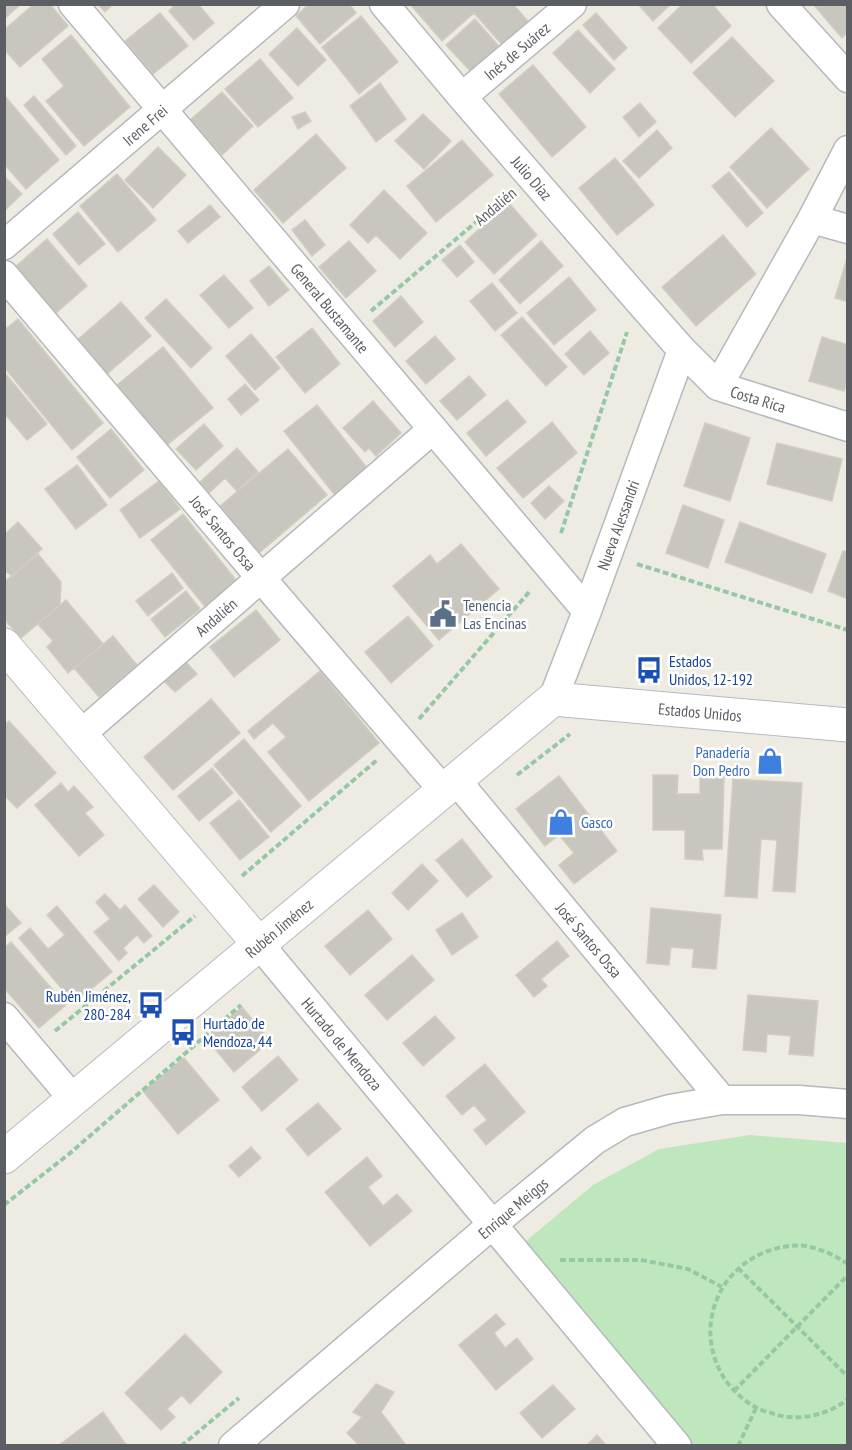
<svg xmlns="http://www.w3.org/2000/svg" width="852" height="1450" font-family="'PT Sans Narrow',sans-serif">
<rect width="100%" height="100%" fill="#eeebe2"/>
<path fill="#bfe7bd" d="M750,1135l97,8v302h-161l-167,-198 74,-62 66,-36z"/>
<path fill="#c9c6bf" stroke="#d3cdc0" stroke-width="1.5" d="M4,4h17l-17,15z
M34,4h16l18,22 -48,41 -16,-18v-19z
M98,4h15l-8,8z
M176,4h22l16,19 -20,17 -25,-29z
M309,4h40l7,9 -36,31 -24,-28z
M410,4h103l19,22 -26,23 -32,-36 -32,28z
M638,4h33l-18,17z
M683,4h29l19,22 -40,37 -33,-35z
M813,4h35v28l-6,6z
M160,13l28,33 -35,28 -28,-33z
M596,13l31,35 -13,12 -31,-35z
M361,16l37,46 -39,32 -37,-47z
M475,19l28,32 -28,25 -29,-31z
M297,28l29,32 -28,26 -29,-32z
M578,30l37,39 -25,24 -37,-40z
M71,35l59,72 -46,39 -38,-45 18,-15 -22,-27z
M732,37l42,44 -39,36 -42,-44z
M260,59l33,39 -35,29 -33,-38z
M533,65l53,62 -34,30 -53,-63z
M380,83l26,36 -30,23 -26,-36z
M222,92l31,34 -31,29 -32,-35z
M4,95l55,65 -33,29 -22,-25z
M34,96l42,50 -10,9 -42,-50z
M640,103l16,19 -17,15 -16,-20z
M305,112l6,9 -13,8 -6,-12z
M423,114l28,27 -27,28 -29,-28z
M771,128l38,41 -42,39 -37,-41z
M657,130l15,18 -33,30 -16,-17z
M316,134l30,34 -63,55 -29,-33z
M462,140l31,35 -57,47 -29,-36z
M158,147l28,28 -33,33 -28,-28z
M615,158l39,47 -37,30 -38,-47z
M729,172l34,41 -16,14 -35,-41z
M117,174l39,46 -38,32 -38,-46z
M4,176l18,18 -18,17z
M384,190l43,43 -27,26 -24,-24 -8,8 -18,-18z
M508,202l29,33 -43,39 -29,-32z
M210,205l10,12 -32,26 -10,-12z
M78,212l27,32 -26,21 -26,-31z
M305,220l20,25 -13,11 -20,-26z
M723,235l33,39 -60,52 -34,-39z
M47,239l40,47 -31,27 -41,-46z
M349,241l27,30 -30,27 -27,-31z
M541,241l22,25 -43,38 -21,-24z
M460,245l14,17 -17,15 -15,-17z
M848,255v47l-13,-4z
M269,266l20,24 -20,16 -19,-25z
M224,275l29,33 -24,20 -29,-33z
M569,277l27,33 -42,35 -27,-32z
M492,283l25,30 -22,18 -25,-30z
M401,296l22,26 -28,25 -22,-26z
M166,299l46,49 -21,20 -46,-50z
M121,302l30,34 -44,38 -30,-34z
M522,317l45,50 -21,19 -45,-51z
M18,319l85,104 -31,27 -68,-83v-37z
M312,328l28,36 -35,29 -29,-36z
M590,331l19,22 -25,22 -19,-21z
M251,334l29,34 -25,22 -29,-34z
M435,336l20,23 -29,25 -20,-23z
M822,337l26,8v34l-4,12 -35,-10z
M163,347l50,61 -46,37 -50,-60z
M4,372l43,52 -20,16 -23,-27z
M469,376l17,19 -29,25 -17,-19z
M245,384l14,16 -18,15 -13,-16z
M507,400l19,22 -40,34 -19,-23z
M373,401l28,32 -25,23 -7,-8 -4,4 -22,-24z
M317,405l50,63 -33,26 -50,-63z
M552,422l25,31 -54,45 -26,-30z
M705,423l45,15 -20,63 -46,-15z
M204,424l19,22 -27,24 -20,-21z
M111,429l33,41 -34,28 -33,-41z
M777,443l65,16 -10,42 -65,-17z
M237,448l21,24 -21,19 -12,-13 -16,15 -9,-11z
M288,449l39,46 -68,58 -39,-47z
M77,465l30,40 -31,24 -31,-40z
M159,481l21,28 -40,29 -20,-28z
M549,486l15,15 -19,18 -14,-16z
M683,505l41,15 -16,48 -42,-15z
M183,514l56,70 -32,25 -56,-69z
M18,522l24,27 -30,27 -5,-4 -3,1v-38z
M740,522l86,32 -14,39 -87,-31z
M461,544l38,45 -60,51 -46,-54 37,-31 7,9z
M843,551l5,1v47l-20,-8z
M38,554l23,28 -1,23 -39,33 -17,-19v-37z
M172,573l11,15 -35,28 -12,-15z
M186,591l14,18 -35,28 -14,-18z
M66,600l37,44 -35,29 -21,-26 6,-6 -15,-17z
M256,610l24,30 -46,37 -24,-30z
M408,616l25,30 -42,37 -26,-31z
M113,636l24,29 -38,32 -25,-29z
M184,660l13,14 -22,18 -13,-13z
M320,671l59,72 -70,58 -41,-49 18,-15 -13,-14 -19,16 -6,-8z
M211,699l29,34 -67,57 -29,-33z
M9,721l47,52 -39,35 -13,-13v-70z
M244,739l57,67 -30,26 -57,-67z
M212,768l21,25 -34,28 -21,-25z
M653,775h25l-1,19h23v-18h24l-2,73h-20l1,11 -18,-1v-29h-32z
M559,776l58,75 -43,33 -15,-19 15,-12 -15,-18 -14,11 -29,-37z
M733,779l69,4 -7,109 -22,-1 4,-51 -16,-1 -4,59 -32,-2z
M61,783l7,9 6,-6 19,21 -8,6 19,22 -25,21 -44,-51z
M239,800l30,37 -29,23 -30,-37z
M462,839l30,38 -25,20 -31,-37z
M422,864l16,17 -30,29 -16,-17z
M154,885l25,27 -16,15 -25,-28z
M105,894l15,16 5,-5 27,31 -8,7 -7,-8 -14,13 4,5 -8,8 -25,-29 16,-13 -14,-17z
M4,904l17,19 -17,14z
M57,906l55,66 -38,31 -55,-65 11,-10 18,21 17,-14 -18,-20z
M651,908l70,7 -5,54 -24,-2 2,-18 -23,-2 -2,18 -22,-2z
M368,910l24,29 -42,36 -25,-29z
M462,913l16,24 -26,18 -16,-25z
M557,941l12,15 -28,23 6,7 -13,11 -18,-22z
M11,942l55,63 -27,23 -35,-40v-40z
M412,955l22,25 -47,40 -22,-25z
M748,995l70,6 -5,55 -24,-2 2,-18 -24,-2 -1,18 -23,-2z
M242,1007l28,34 -36,31 -28,-34z
M435,1016l20,22 -32,28 -20,-23z
M278,1056l20,24 -36,31 -20,-24z
M184,1058l35,42 -41,34 -35,-43z
M485,1064l40,48 -39,33 -12,-15 13,-10 -13,-15 -12,10 -16,-19z
M318,1103l23,26 -33,27 -22,-27z
M251,1147l10,11 -22,19 -10,-11z
M367,1157l15,19 -14,11 15,19 14,-12 15,17 -42,35 -45,-54z
M496,1314l9,10 -11,9 11,15 12,-10 16,21 -37,31 -37,-45z
M185,1334l37,38 -32,32 -8,-9 -15,14 8,8 -14,13 -36,-37z
M376,1384l18,8 -13,20 24,32 -2,2h-43l-13,-13 15,-16 -9,-5z
M553,1385l22,24 -33,29 -22,-25z
M103,1412l24,34h-69z
M597,1435l10,11h-21z"/>
<g fill="none" stroke-linecap="round" stroke-linejoin="round">
<defs>
<path id="minor" d="M73,4l514,607
M384,4l78,93 176,203 44,50 36,36 130,41
M781,4l67,74
M462,97l110,-93
M812,219l36,10
M4,245l281,-241
M4,275l257,303 182,212
M718,386l94,-167 36,-69
M553,699l34,-88 95,-261
M81,734l352,-305
M456,780l266,320
M259,944l418,502
M4,1017l70,83
M233,1446l260,-222 102,-84 30,-18 45,-13 52,-9h77l49,4"/>
<path id="secondary" d="M4,645l255,299
M4,1157l549,-458 295,26"/>
</defs>
<use href="#minor" stroke="#b5b9bd" stroke-width="31"/>
<use href="#secondary" stroke="#b6bac0" stroke-width="35"/>
<path stroke="#96c9a3" stroke-width="4" stroke-dasharray="6 3" stroke-linecap="butt" d="M371,311l136,-115
M561,533l66,-201
M637,564l211,66
M419,719l111,-128
M517,775l53,-41
M242,876l135,-116
M55,1031l140,-115
M4,1205l65,-51 172,-149
M560,1260h81l47,9 34,18
M848,1264c-12,-8 -24,-14 -38,-17 -11,-3 -25,-1 -36,2 -58,17 -82,82 -48,132 8,10 19,21 31,27 5,3 12,4 17,6 25,8 54,1 74,-15
M738,1268l110,109
M734,1391l114,-116
M181,1446l58,-48
M738,1446l18,-38"/>
<use href="#minor" stroke="#fff" stroke-width="28"/>
<use href="#secondary" stroke="#fff" stroke-width="33"/>
</g>
<defs>
<symbol id="civic-bare" viewBox="-9 -9 18 18"><path d="M-.6-6.5H3V-4.5H.6V-3L4-1V1h2V6H-6V1h2V-1L-.6-3ZM-1.2 2.5V6h2.4V2.5Z" fill="#5c6f8a" stroke="#fff" stroke-width="2.5" paint-order="stroke"/></symbol>
<symbol id="bus-bare" viewBox="-9 -9 18 18"><path d="M-5-6H5V4H4V6H2V4H-2V6H-4V4H-5ZM-3.5-4V0h7V-4ZM-3.5 1.2v1.5H-2V1.2ZM2 1.2v1.5H3.5V1.2Z" fill="#1a4fb4" stroke="#fff" stroke-width="2.5" paint-order="stroke"/></symbol>
<symbol id="shop-bare" viewBox="-9 -9 18 18"><path d="M-5-2.5h2.3a2.7 3.5 0 0 1 5.4 0H5L5.5 6h-11ZM-1.5-2.5h3a1.5 2.3 0 0 0-3 0Z" fill="#3f7fe0" stroke="#fff" stroke-width="2.5" paint-order="stroke"/></symbol>
</defs>
<g fill-rule="evenodd">
<use href="#civic-bare" x="424" y="595" width="38" height="38"/>
<use href="#bus-bare" x="630" y="651" width="38" height="38"/>
<use href="#shop-bare" x="751" y="742" width="38" height="38"/>
<use href="#shop-bare" x="542" y="803" width="38" height="38"/>
<use href="#bus-bare" x="132" y="986" width="38" height="38"/>
<use href="#bus-bare" x="164" y="1013" width="38" height="38"/>
</g>
<g text-anchor="middle" dominant-baseline="central" stroke-width="5" stroke-linejoin="round" paint-order="stroke">
<g font-size="16" fill="#5b5f64" stroke="#fff">
<text transform="translate(517 51) rotate(-40)">Inés de Suárez</text>
<text transform="translate(145 125) rotate(-41)">Irene Frei</text>
<text transform="translate(532 178) rotate(49)">Julio Díaz</text>
<text transform="translate(495 206) rotate(-40)">Andalién</text>
<text transform="translate(330 308) rotate(50)">General Bustamante</text>
<text transform="translate(758 399) rotate(17)">Costa Rica</text>
<text transform="translate(618 525) rotate(-70)">Nueva Alessandri</text>
<text transform="translate(223 533) rotate(50)">José Santos Ossa</text>
<text transform="translate(216 617) rotate(-41)">Andalién</text>
<text transform="translate(700 712) rotate(5)">Estados Unidos</text>
<text transform="translate(279 928) rotate(-40)">Rubén Jiménez</text>
<text transform="translate(589 940) rotate(50)">José Santos Ossa</text>
<text transform="translate(342 1044) rotate(50)">Hurtado de Mendoza</text>
<text transform="translate(513 1208) rotate(-40)">Enrique Meiggs</text>
</g>
<g font-size="16" fill="#4e5e75" stroke="#fff" text-anchor="start">
<text x="463" y="605">Tenencia<tspan x="463" dy="18">Las Encinas</tspan></text>
</g>
<g font-size="16" fill="#164399" stroke="#fff" text-anchor="start">
<text x="669" y="661">Estados<tspan x="669" dy="18">Unidos, 12-192</tspan></text>
<text x="131" y="996" text-anchor="end">Rubén Jiménez,<tspan x="131" dy="18">280-284</tspan></text>
<text x="203" y="1023">Hurtado de<tspan x="203" dy="18">Mendoza, 44</tspan></text>
</g>
<g font-size="16" fill="#366cbe" stroke="#fff" text-anchor="end">
<text x="750" y="752">Panadería<tspan x="750" dy="18">Don Pedro</tspan></text>
<text x="581" y="822" text-anchor="start">Gasco</text>
</g>
</g>
<rect width="852" height="1450" fill="none" stroke="#5b5f64" stroke-width="12"/>
</svg>
